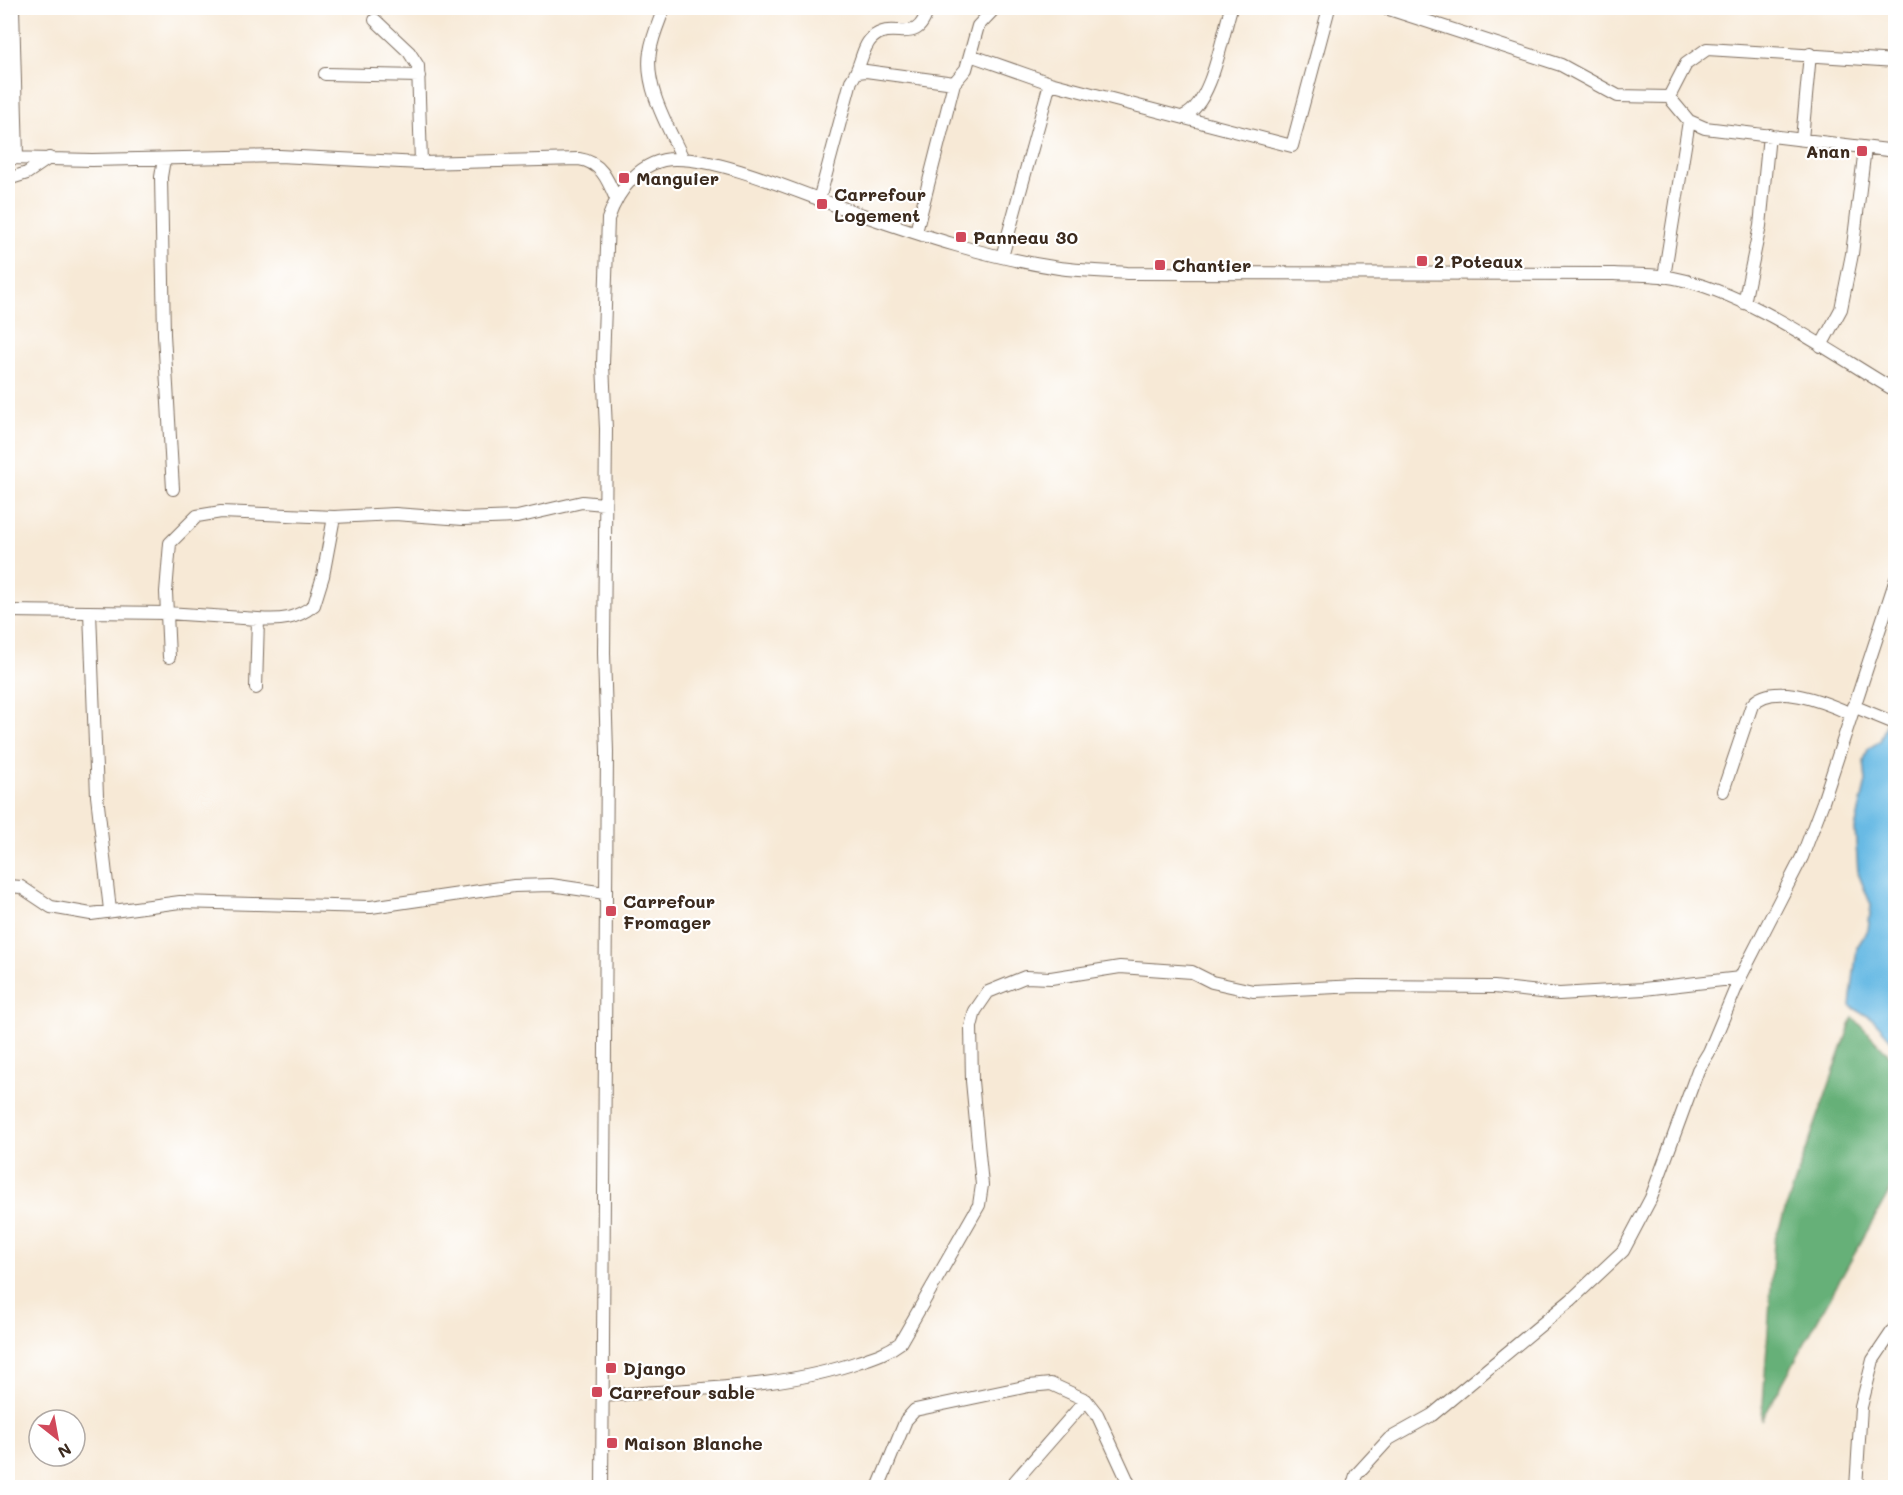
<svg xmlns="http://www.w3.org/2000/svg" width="1903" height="1495" font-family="Mali,sans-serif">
<rect width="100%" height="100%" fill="#fff"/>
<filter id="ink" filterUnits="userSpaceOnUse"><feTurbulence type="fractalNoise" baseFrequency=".0167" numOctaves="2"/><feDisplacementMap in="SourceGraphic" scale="12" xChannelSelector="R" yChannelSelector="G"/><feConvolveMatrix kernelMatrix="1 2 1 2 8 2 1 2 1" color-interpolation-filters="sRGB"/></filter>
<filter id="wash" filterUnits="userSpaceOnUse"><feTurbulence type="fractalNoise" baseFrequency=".008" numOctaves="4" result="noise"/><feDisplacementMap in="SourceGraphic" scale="24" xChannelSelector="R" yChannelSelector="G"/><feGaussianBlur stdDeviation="1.35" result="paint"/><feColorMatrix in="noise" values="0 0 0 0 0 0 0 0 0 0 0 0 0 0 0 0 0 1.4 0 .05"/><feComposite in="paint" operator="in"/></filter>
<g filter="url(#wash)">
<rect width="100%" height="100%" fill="#f7e9d6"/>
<path fill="#66b078" stroke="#506d4b" stroke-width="1.5" d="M1853,1017l42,44v120l-133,239 12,-178z"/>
<path fill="#68bae4" stroke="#527281" stroke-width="1.5" d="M1895,701v343l-22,-25 -23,-13 7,-59 11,-17 3,-25 -13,-32 -3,-44 11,-48 -2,-20 4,-12 12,-8z"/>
</g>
<g filter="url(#ink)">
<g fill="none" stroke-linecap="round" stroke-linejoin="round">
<defs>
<path id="minor" d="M13,8l4,149
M664,8c-5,14 -12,29 -14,44 -6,36 19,76 33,107
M1386,8l175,57 57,31 51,1 20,24 16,7 191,23
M375,20l34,32 9,14 3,97
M970,55l80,28 242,63 37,-138
M858,72l8,-1 88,12 12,-14 12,-43 17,-18
M325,74l94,2
M1669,97l17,-33 21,-15 189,12
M1184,116c28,-12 38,-80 47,-108
M1802,139l8,-85
M8,158l84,2 187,-4 142,7 158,-4c22,3 29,21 37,40
M164,159l-3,18 3,157 9,155
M8,179l19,-6 22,-15
M819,200l32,-119c10,-12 10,-33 21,-43 22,-20 45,12 56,-30
M916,232l38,-149
M1002,257l48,-174
M1664,277l25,-156
M1744,303l16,-77 9,-91
M1821,346l20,-37 11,-55 13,-106
M8,611l159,2 91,6
M90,612l7,184 13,114
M169,657l-3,-65 4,-49 27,-27 24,-4 113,5
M256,688l2,-69c23,2 38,0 56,-14l9,-29 11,-59 61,-3 68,5 54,-2 65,-15 22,2
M1853,706l39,16
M1723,791l29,-86c20,-25 75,-2 99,9
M8,886l13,1 30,20 40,7 89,-12 191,5 143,-21 37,-1 54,8
M604,1396c83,-8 174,-6 254,-34 15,-5 29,-9 42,-19l79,-138 3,-20 -10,-104 -1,-54 4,-16 13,-19 37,-15 26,1 69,-11 72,5 20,10 41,9 105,-5 136,1 65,7 85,-5 96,-11
M602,1488l5,-736 -3,-99 2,-224 -3,-65 5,-145c10,-29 33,-60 67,-60 49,-1 133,38 182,54 66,23 133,45 202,55 22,3 45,3 68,5l487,1c20,1 41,0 60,4 75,15 156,74 222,113
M878,1488l28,-68 9,-10 114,-24 22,-2 35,16 11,14 34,74
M1009,1488l77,-88
M1352,1488l4,-13 33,-36 43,-24 139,-115 52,-49 28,-53 47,-128 11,-18 31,-74 62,-121 21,-55 73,-223
M1856,1488l5,-81 12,-47 23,-34"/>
</defs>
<use href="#minor" stroke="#7d6d5e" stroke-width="14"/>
<use href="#minor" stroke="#fff" stroke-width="12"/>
</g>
</g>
<g fill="#d1495b" stroke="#fff" stroke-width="2">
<rect x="1856" y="145" width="12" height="12" rx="3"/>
<rect x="618" y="172" width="12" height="12" rx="3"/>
<rect x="816" y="198" width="12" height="12" rx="3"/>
<rect x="955" y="231" width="12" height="12" rx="3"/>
<rect x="1416" y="255" width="12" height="12" rx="3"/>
<rect x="1154" y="259" width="12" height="12" rx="3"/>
<rect x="605" y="905" width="12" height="12" rx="3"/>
<rect x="605" y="1362" width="12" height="12" rx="3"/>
<rect x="591" y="1386" width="12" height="12" rx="3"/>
<rect x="606" y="1437" width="12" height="12" rx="3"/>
</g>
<g text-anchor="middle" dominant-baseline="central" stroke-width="4.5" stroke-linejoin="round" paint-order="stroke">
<g font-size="18" font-weight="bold" fill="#3b2a1e" stroke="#fff" text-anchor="start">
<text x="1850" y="151" text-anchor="end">Anan</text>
<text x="636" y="178">Manguier</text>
<text x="834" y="194">Carrefour<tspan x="834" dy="21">Logement</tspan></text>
<text x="973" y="237">Panneau 30</text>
<text x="1434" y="261">2 Poteaux</text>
<text x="1172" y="265">Chantier</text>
<text x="623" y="901">Carrefour<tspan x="623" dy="21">Fromager</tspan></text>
<text x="623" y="1368">Django</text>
<text x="609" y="1392">Carrefour sable</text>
<text x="624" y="1443">Maison Blanche</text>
</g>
</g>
<rect width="1903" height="1495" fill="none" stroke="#fff" stroke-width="30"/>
<g transform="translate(57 1438) rotate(149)"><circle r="28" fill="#ffffff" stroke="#b1aaa5" stroke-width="1.5"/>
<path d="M0-4.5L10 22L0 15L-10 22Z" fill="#d1495b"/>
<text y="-9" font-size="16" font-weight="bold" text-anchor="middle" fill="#3b2a1e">N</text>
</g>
</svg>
